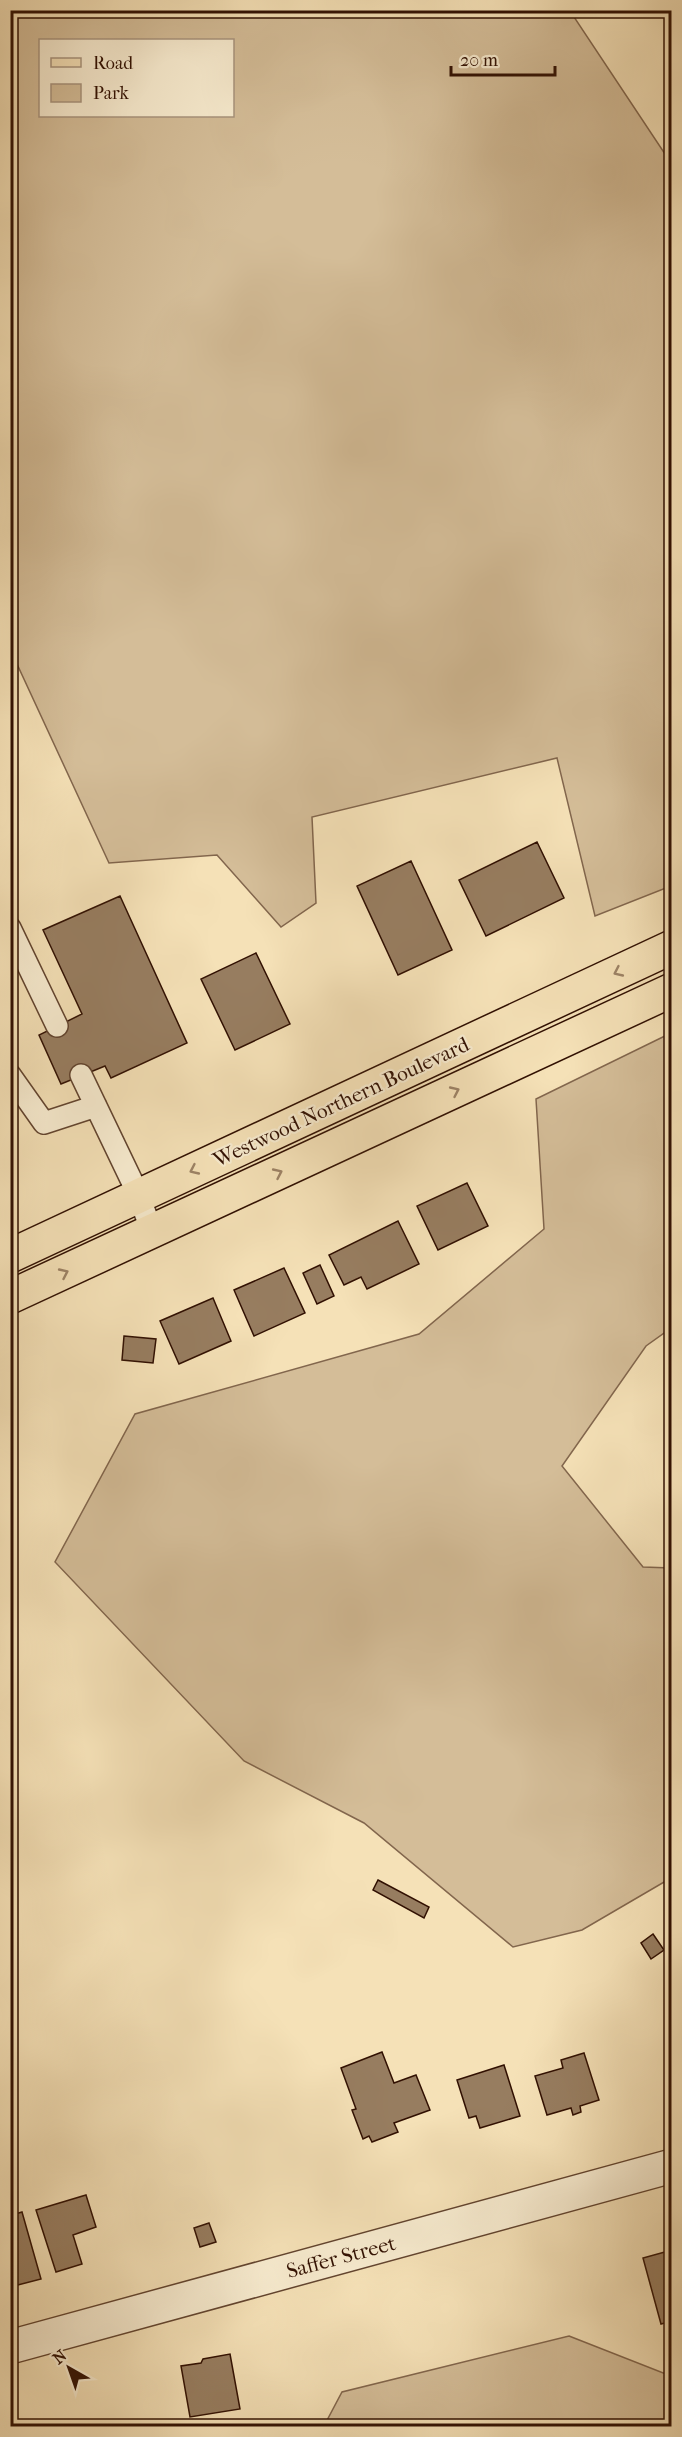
<svg xmlns="http://www.w3.org/2000/svg" width="682" height="2437" font-family="'IM FELL French Canon',serif">
<rect width="100%" height="100%" fill="#f5e1b7"/>
<filter id="stains"><feTurbulence type="fractalNoise" baseFrequency=".00333" numOctaves="4"/><feColorMatrix values="0 0 0 0 .2 0 0 0 0 .09 0 0 0 0 .02 0 0 0 .5 -.17"/></filter>
<radialGradient id="worn" r=".72"><stop offset=".6" stop-color="#630" stop-opacity="0"/><stop offset="1" stop-color="#630" stop-opacity=".3"/></radialGradient>
<path fill="#d4bd98" stroke="#82664d" stroke-width="1.5" fill-rule="evenodd" d="M11,10l571,1 -8,6 97,146v723l-76,30 -38,-158 -245,59 4,86 -35,24 -64,-72 -108,8 -98,-212zM40,40h192v76h-192z
M671,1033v295l-25,18 -84,120 81,101 28,1v310l-89,52 -69,17 -149,-124 -120,-62 -189,-199 80,-148 284,-80 125,-105 -8,-130z
M569,2336l102,40v50h-347l18,-34z"/>
<path fill="#977d60" stroke="#311002" stroke-width="1.5" d="M537,842l27,56 -78,38 -27,-56z
M411,861l41,89 -54,25 -41,-89z
M120,896l67,147 -76,35 -6,-12 -44,18 -22,-49 43,-21 -39,-84z
M256,953l34,71 -55,26 -34,-71z
M467,1183l21,43 -50,24 -21,-44z
M398,1221l21,43 -52,25 -6,-12 -17,8 -15,-30z
M320,1265l14,31 -17,8 -14,-31z
M284,1268l21,45 -51,23 -20,-46z
M213,1298l18,43 -52,23 -19,-43z
M124,1336l32,3 -3,24 -31,-3z
M378,1880l51,27 -5,11 -51,-28z
M653,1934l11,16 -13,9 -10,-16z
M382,2052l12,31 22,-8 14,35 -36,13 4,9 -26,10 -3,-6 -6,3 -11,-29 4,-1 -15,-41z
M584,2053l15,47 -19,6 1,6 -8,3 -2,-7 -24,7 -12,-39 28,-8 -2,-8z
M504,2065l16,51 -40,12 -4,-12 -7,2 -12,-38z
M86,2195l10,32 -23,8 9,29 -26,8 -20,-62z
M10,2210l2,5 10,-3 19,67 -31,8z
M209,2223l7,19 -16,5 -6,-19z
M672,2250v71l-11,3 -18,-66z
M230,2354l10,55 -50,8 -9,-51 20,-3 2,-4z
M54,2423v3h-44v-1z"/>
<g fill="none" stroke-linecap="round" stroke-linejoin="round">
<defs>
<path id="service" d="M10,928l47,98
M10,1075l34,48 52,-17
M81,1075l58,121 13,36"/>
<path id="minor" d="M10,2347l662,-181"/>
<path id="primary" d="M10,1256l662,-309
M10,1297l662,-307"/>
</defs>
<use href="#service" stroke="#62442f" stroke-width="24"/>
<use href="#minor" stroke="#62442f" stroke-width="36"/>
<use href="#primary" stroke="#311002" stroke-width="36"/>
<use href="#service" stroke="#f8ecd0" stroke-width="21"/>
<use href="#minor" stroke="#f8ecd0" stroke-width="33"/>
<use href="#primary" stroke="#f5e1b7" stroke-width="33"/>
</g>
<defs><path id="oneway-chevron" d="M-2-3.5L2.5 0L-2 3.5" fill="none" stroke-width="1.6" stroke-linecap="round" stroke-linejoin="round" transform="scale(1.5)"/></defs>
<g stroke="#9d8366">
<use href="#oneway-chevron" transform="translate(618 972) rotate(155)"/>
<use href="#oneway-chevron" transform="translate(455 1091) rotate(-25)"/>
<use href="#oneway-chevron" transform="translate(194 1170) rotate(155)"/>
<use href="#oneway-chevron" transform="translate(278 1173) rotate(-25)"/>
<use href="#oneway-chevron" transform="translate(64 1273) rotate(-25)"/>
</g>
<g text-anchor="middle" dominant-baseline="central" stroke-width="4.5" stroke-linejoin="round" paint-order="stroke">
<g font-size="21" fill="#311002" stroke="#f8ecd0">
<text transform="translate(341 1102) rotate(-25)">Westwood Northern Boulevard</text>
<text transform="translate(341 2257) rotate(-15)">Saffer Street</text>
</g>
</g>
<rect width="682" height="2437" fill="none" stroke="#f5e1b7" stroke-width="36"/>
<rect x="12" y="12" width="658" height="2413" fill="none" stroke="#311002" stroke-width="3"/>
<rect x="18" y="18" width="646" height="2401" fill="none" stroke="#311002" stroke-width="1.5"/>
<rect x="39" y="39" width="195" height="78" fill="#f8ecd0" stroke="#a8947e" stroke-width="1.5"/>
<rect x="51" y="58" width="30" height="9" fill="#f5e1b7" stroke="#a8947e" stroke-width="1.5"/>
<text x="93" y="69" font-size="18" fill="#311002">Road</text>
<rect x="51" y="84" width="30" height="18" fill="#d4bd98" stroke="#a8947e" stroke-width="1.5"/>
<text x="93" y="99" font-size="18" fill="#311002">Park</text>
<g transform="translate(69 2368) rotate(320)" stroke="#f8ecd0" stroke-width="4.5" paint-order="stroke">
<path d="M0-4.5L10 22L0 15L-10 22Z" fill="#311002"/>
<text y="-9" font-size="16" font-weight="bold" text-anchor="middle" fill="#311002">N</text>
</g>
<path d="M451 66v9h104v-9" fill="none" stroke="#311002" stroke-width="3"/>
<text x="460" y="66" font-size="18" fill="#311002" stroke="#f8ecd0" stroke-width="4.5" paint-order="stroke">20 m</text>
<rect width="100%" height="100%" filter="url(#stains)"/>
<rect width="100%" height="100%" fill="url(#worn)"/>
</svg>
